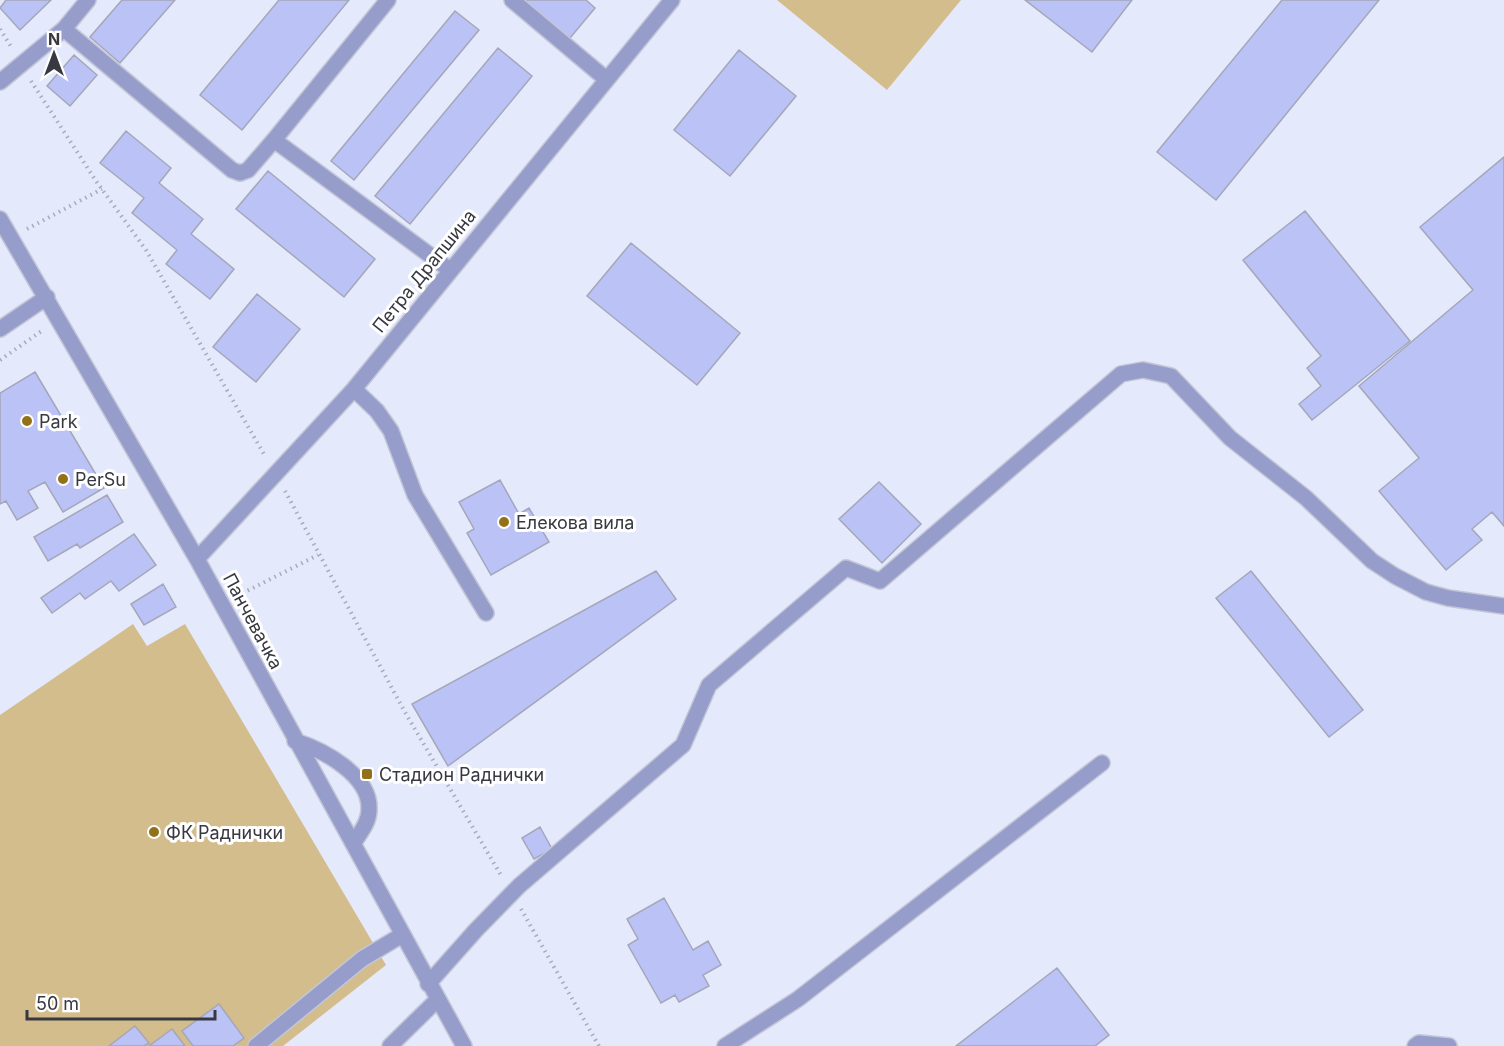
<svg xmlns="http://www.w3.org/2000/svg" width="1504" height="1046" font-family="Inter,sans-serif">
<rect width="100%" height="100%" fill="#e5e9fc"/>
<path fill="#d4bd8d" d="M777,0h184l-74,90z
M133,624l14,22 38,-22 201,341 -103,81h-283v-331z"/>
<path fill="#bbc2f6" stroke="#a4a7b9" stroke-width="1.5" d="M6,0h45l-31,30 -20,-22z
M122,0h53l-55,63 -30,-26z
M279,0h70l-107,130 -42,-35z
M523,0h63l9,8 -25,30z
M1025,0h107l-40,52z
M1282,0h97l-163,200 -59,-48z
M455,11l24,19 -125,150 -23,-19z
M498,48l34,28 -122,148 -35,-28z
M739,50l57,46 -66,80 -56,-46z
M74,55l23,20 -27,31 -23,-20z
M126,131l45,37 -12,15 44,36 -12,15 43,35 -24,30 -44,-35 11,-14 -45,-37 12,-15 -44,-35z
M1504,157v369l-12,-14 -20,17 10,11 -36,30 -67,-79 40,-33 -60,-72 114,-96 -53,-63z
M268,171l107,88 -31,38 -108,-88z
M1305,211l105,130 -98,79 -13,-16 22,-18 -14,-18 14,-12 -78,-96z
M631,243l109,90 -43,52 -110,-89z
M257,294l43,35 -44,53 -43,-35z
M35,372l69,116 -41,24 -18,-30 -17,9 10,17 -21,12 -11,-19 -6,3v-111z
M500,480l19,34 10,-6 20,34 -58,33 -24,-42 7,-4 -15,-27z
M879,482l42,42 -39,39 -43,-44z
M107,495l16,27 -43,26 -3,-4 -29,17 -14,-24z
M134,534l22,31 -37,26 -8,-10 -26,18 -5,-6 -28,20 -11,-15z
M656,571l20,28 -228,167 -36,-62z
M1251,571l112,139 -34,27 -113,-139z
M163,584l13,23 -32,18 -13,-21z
M540,827l12,22 -18,10 -12,-21z
M664,898l29,52 15,-9 13,24 -18,10 6,11 -30,16 -4,-7 -14,8 -33,-58 10,-6 -11,-20z
M1057,968l52,67 -14,11h-139z
M219,1004l25,34 -11,8h-40l-11,-15z
M135,1026l14,17 -5,3h-35z
M172,1029l13,17h-36z"/>
<g fill="none" stroke-linecap="round" stroke-linejoin="round">
<defs>
<path id="minor" d="M388,0l-114,140 176,130
M512,0l94,79
M64,29l168,141 8,3 8,-3 26,-30
M0,82l64,-53 24,-29
M0,219l197,340 267,487
M0,329l47,-32
M354,389l23,22 14,20 24,64 71,118
M197,559l157,-170 318,-389
M295,741c28,9 76,34 74,69 0,13 -10,24 -16,34
M428,984l48,-54 43,-44 164,-141 26,-60 137,-117 34,13 241,-207 22,-4 28,6 59,62 76,60 66,63 23,15 31,16 22,6 56,8
M256,1046l106,-87 40,-24
M390,1046l47,-46
M725,1046l73,-47 304,-236
M1415,1046l4,-3 30,3"/>
</defs>
<use href="#minor" stroke="#c2c6d6" stroke-width="18"/>
<path stroke="#a8abba" stroke-width="4" stroke-dasharray="1.5 4.5" stroke-linecap="butt" d="M0,29l12,19
M31,81l65,100 50,69 119,206
M27,229l75,-40
M0,360l43,-30
M285,491l121,223 96,163
M237,596l81,-41
M521,909l78,137"/>
<use href="#minor" stroke="#969dcb" stroke-width="15"/>
</g>
<g fill="#937118" stroke="#fff" stroke-width="2">
<circle cx="27" cy="421" r="6"/>
<circle cx="63" cy="479" r="6"/>
<circle cx="504" cy="522" r="6"/>
<rect x="361" y="768" width="12" height="12" rx="3"/>
<circle cx="154" cy="832" r="6"/>
</g>
<g text-anchor="middle" dominant-baseline="central" stroke-width="6" stroke-linejoin="round" paint-order="stroke">
<g font-size="18" fill="#373840" stroke="#fff">
<text transform="translate(424 271) rotate(-51)">Петра Драпшина</text>
<text transform="translate(253 621) rotate(62)">Панчевачка</text>
</g>
<g font-size="18" fill="#373840" stroke="#fff" text-anchor="start">
<text x="39" y="421">Park</text>
<text x="75" y="479">PerSu</text>
<text x="516" y="522">Елекова вила</text>
<text x="379" y="774">Стадион Раднички</text>
<text x="166" y="832">ФК Раднички</text>
</g>
</g>
<g transform="translate(54 54)" stroke="#ffffff" stroke-width="4.5" paint-order="stroke">
<path d="M0-4.5L10 22L0 15L-10 22Z" fill="#373840"/>
<text y="-9" font-size="16" font-weight="bold" text-anchor="middle" fill="#373840">N</text>
</g>
<path d="M27 1010v9h188v-9" fill="none" stroke="#373840" stroke-width="3"/>
<text x="36" y="1010" font-size="18" fill="#373840" stroke="#ffffff" stroke-width="4.5" paint-order="stroke">50 m</text>
</svg>
